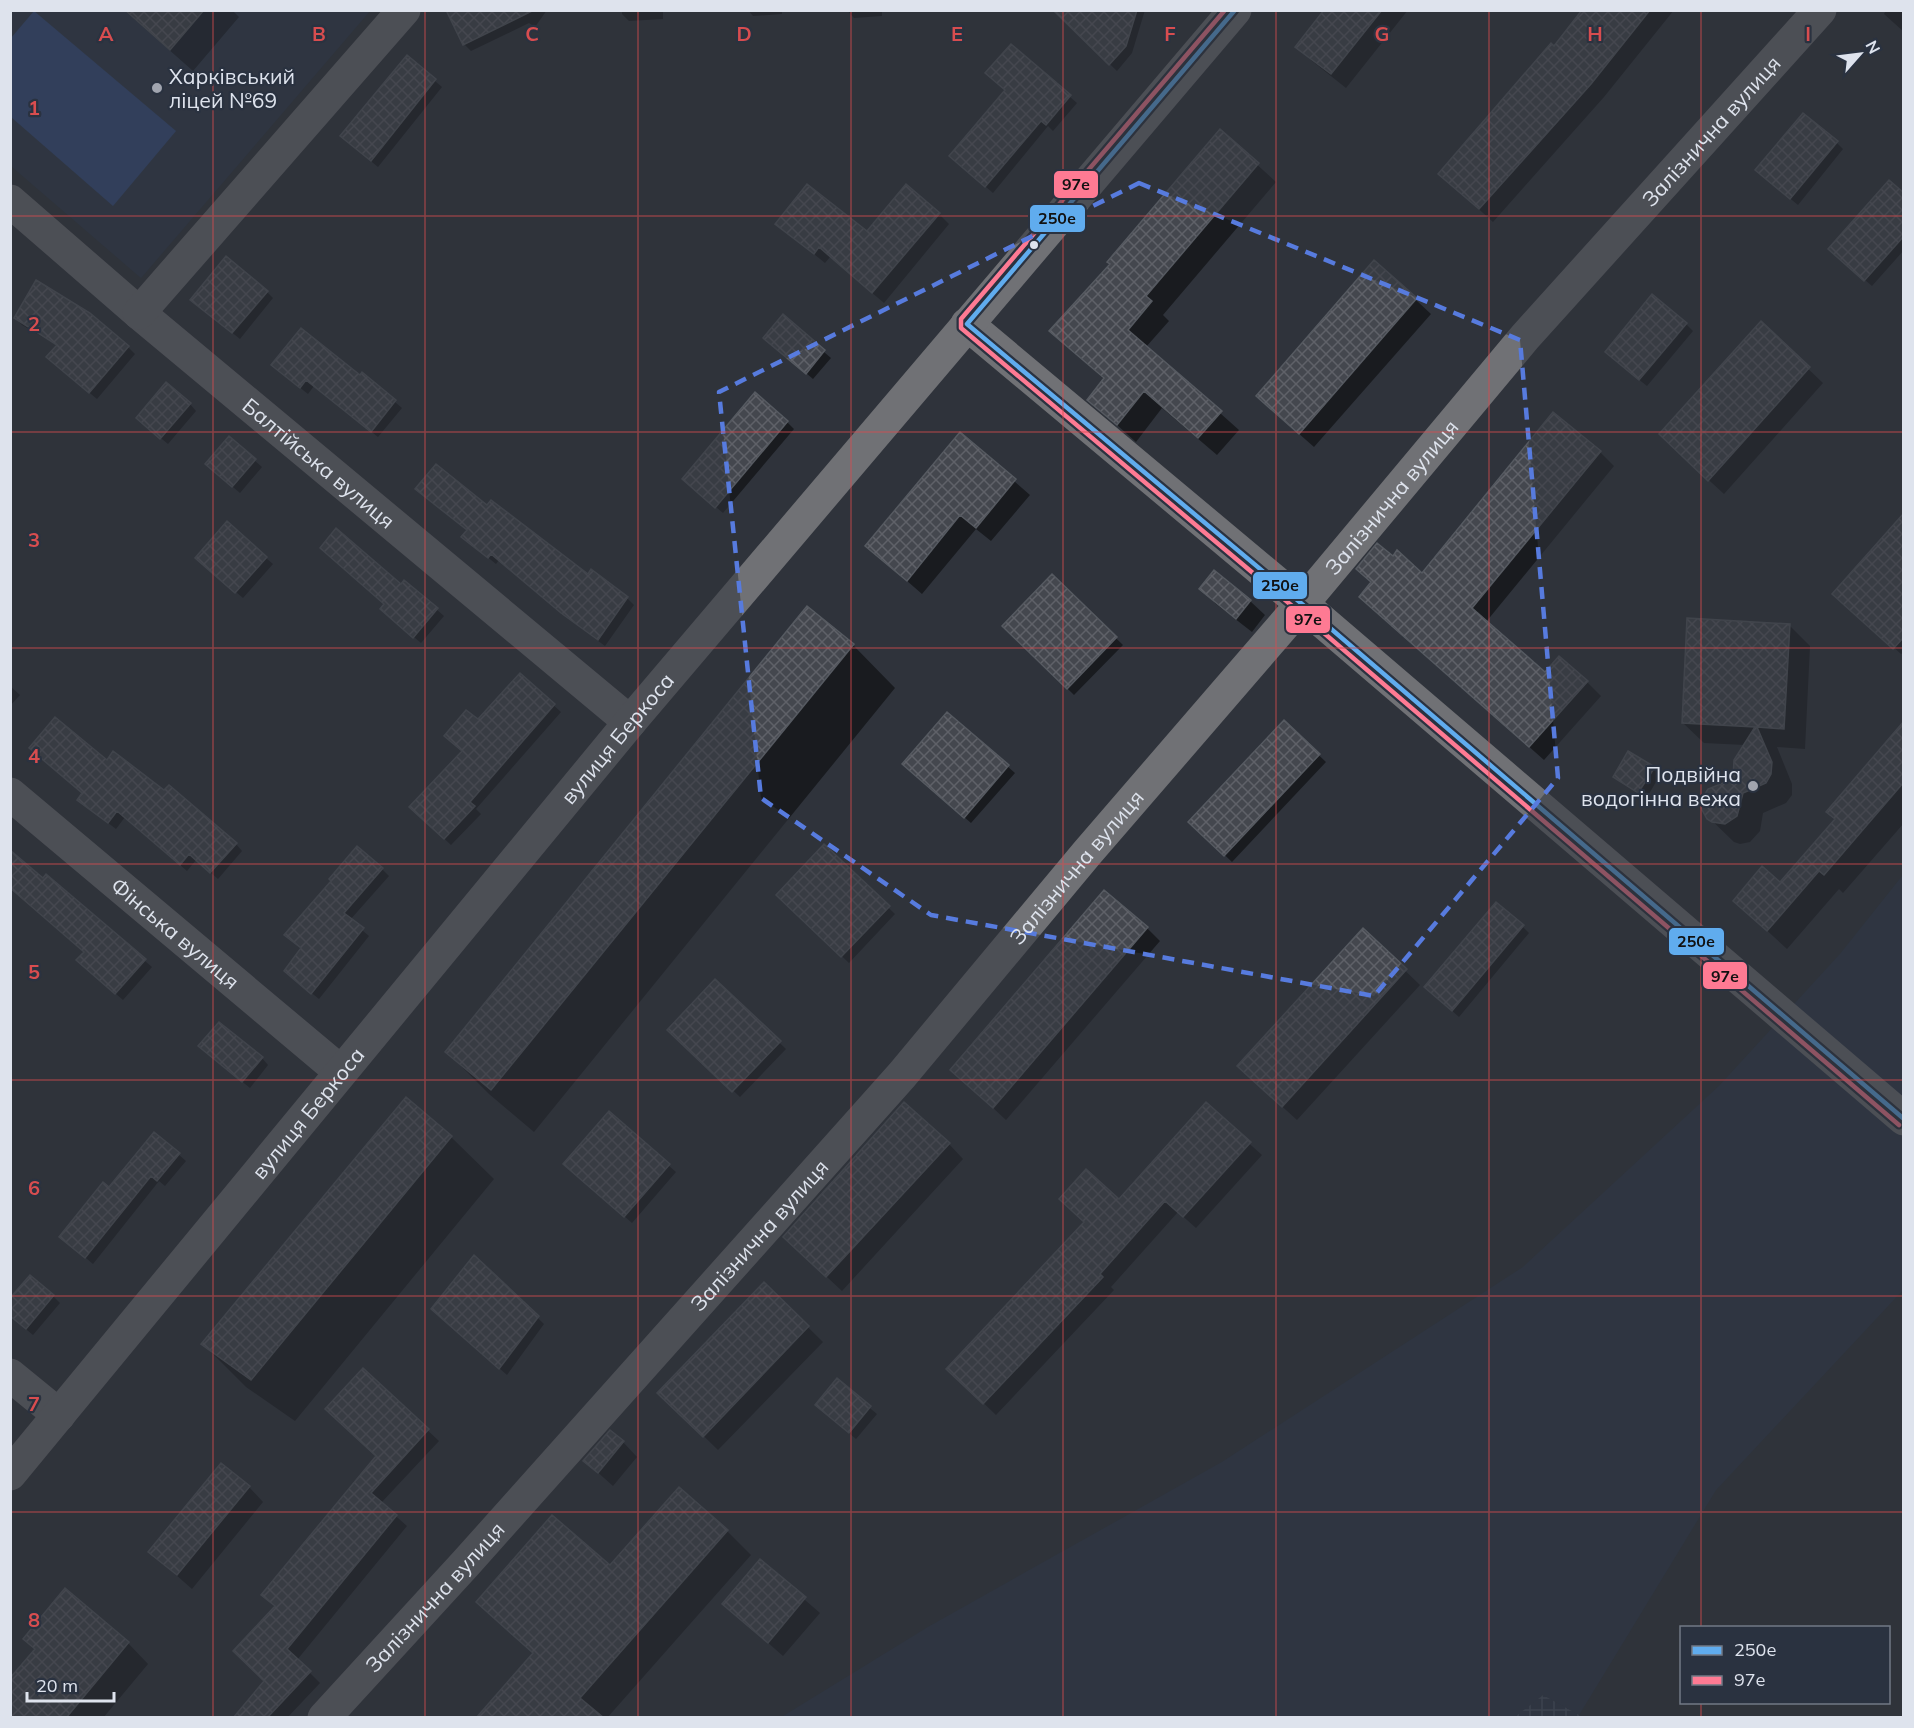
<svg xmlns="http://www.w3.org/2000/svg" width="1914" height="1728" font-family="Mulish,sans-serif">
<defs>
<pattern id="industrial-grid" width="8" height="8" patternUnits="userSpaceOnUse" patternTransform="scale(1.5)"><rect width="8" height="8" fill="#2f394b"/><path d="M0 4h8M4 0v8" fill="none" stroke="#4d5665"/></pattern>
<pattern id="building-cross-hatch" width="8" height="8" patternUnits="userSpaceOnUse" patternTransform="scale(1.5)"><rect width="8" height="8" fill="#44474e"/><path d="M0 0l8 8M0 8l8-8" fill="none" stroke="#5f6168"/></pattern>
</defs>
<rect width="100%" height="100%" fill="#2f333b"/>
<path fill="#2f394b" d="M11,11h359l-229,267 -130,-112z
M1903,875v415l-187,200 -137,225 -36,-20 -28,23h-735l148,-91 294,-165 301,-195 196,-181 121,-132z"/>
<path fill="url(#industrial-grid)" d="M1543,1695l36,20 4,2h-68z"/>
<path fill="#354e83" d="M34,11l142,120 -63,75 -102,-89v-79z"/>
<path fill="#0007" d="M124,10h108l7,7 -46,54z
M451,10h96l-12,17 -6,-4 -58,28 -7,-7z
M622,10h41v9l-34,2 -7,-7z
M748,10h34v4l-29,2z
M847,10h35v6l-28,2z
M1059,10h86l-13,43 -15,18 -60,-58z
M1326,10h82l-62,78 -34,-27 -15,-15z
M1584,10h90l-70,87 -111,125 -53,-48 114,-126z
M1886,10h18v22l-20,-18z
M1011,46l66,57 -24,28 -5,-5 -55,67 -35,-30 48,-72z
M407,57l35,30 -64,80 -29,-24z
M1220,131l56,51 -113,133 6,6 -23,26 93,83 -22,25 -55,-47 -26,34 -47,-42 16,-20 -54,-49 61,-67z
M1837,143l6,6 -45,56 -34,-28z
M1904,195v55l-32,36 -35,-30z
M939,214l10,10 -65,79 -54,-46 -5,6 -48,-39 90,9z
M1375,262l56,52 -117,133 -42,-37z
M267,292l6,6 -33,41 -41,-33z
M783,317l48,41 -18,21 -41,-35z
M15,318l113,29 7,7 -38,45 -42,-35 3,-18 -36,-21z
M1686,324l7,7 -46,55 -34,-27z
M1761,324l62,59 -99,111 -49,-45z
M280,372l80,5 2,-3 40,34 -24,29 -64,-51 -6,8z
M190,404l6,7 -28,33 -23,-19z
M787,422l7,7 -71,84 -32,-27z
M960,434l70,61 -39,46 -15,-12 -54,65 -55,-48z
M229,438l33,29 -22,26 -26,-22z
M1600,452l14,14 -128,156 60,52 41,8 14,14 -57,64 -169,-149 -3,-28 -14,-14 35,-11 29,17z
M487,507l101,69 39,22 7,7 -29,41 -35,-26 -71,-60 -3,4 -26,-21 -2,-12z
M1904,515v137l-3,2 -60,-54z
M266,558l7,6 -30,34 -39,-33z
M1052,576l71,69 -49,50 -70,-69z
M405,582l39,34 -23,27 -32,-27z
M1201,589l49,12 15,14 -13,17 -36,-28z
M1789,625l21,21 -5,103 -28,-2 15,37v11l-6,8 -23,10 -3,18 -10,11 -10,2 -6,-2 -30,-29 31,-33 10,-35 -41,-2 -21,-20z
M853,645l42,43 -361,444 -45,-38 -42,-42z
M520,675l41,37 -85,97 5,5 -30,31 -33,-31 46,-62 14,-30z
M10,686l10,9 -10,11z
M948,714l67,59 -44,50 -60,-52z
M1284,722l42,40 -94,100 -42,-40z
M1904,729v94l-61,70 -4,-4 -52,60 -52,-48 45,-17 56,-64z
M107,762l129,82 6,7 -24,28 -22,-19 -9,11 -62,-54 -9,12 -30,-23z
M1654,769l6,6 -14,24 -25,-16 -7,-7z
M824,846l71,68 -46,49 -71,-68z
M10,852l33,28 3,-4 106,91 -29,33 -38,-33v-14l-75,-64z
M382,869l7,7 -39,44 19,16 -50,63 -27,-22 11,-28z
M1523,927l6,6 -70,84 -26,-23z
M1147,928l13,13 -154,179 -41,-38z
M1363,930l57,55 -123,135 -44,-40z
M715,981l71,68 -46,48 -71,-67z
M207,1053l55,5 6,7 -18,23z
M1206,1105l56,50 -66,73 -18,-16 -67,75 3,3 -118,125 -48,-46 171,-167z
M609,1113l67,59 -44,51 -60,-53z
M155,1134l31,27 -21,25 -6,-5 -66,83 -25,-21z
M451,1137l43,42 -199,242 -49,-34 -43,-43z
M949,1144l14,15 -121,132 -43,-40z
M474,1257l70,67 -37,51 -67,-59z
M764,1284l59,58 -105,108 -44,-43z
M53,1296l7,7 -27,32 -23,-19z
M363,1370l76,71 -58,62 26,23 -110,134 23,23 -33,35h-49l28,-37 10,-73 -13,-13 115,-139z
M837,1381l40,33 -21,25 -32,-27z
M623,1442l14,15 -24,29 -28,-25z
M249,1487l14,15 -71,87 -42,-37z
M727,1531l24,24 -144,163h-112l39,-64 -56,-52 133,-35z
M760,1561l60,52 -37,43 -59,-52z
M65,1590l63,53 20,21 -45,54h-93l26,-68z"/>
<path fill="url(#building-cross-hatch)" stroke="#565a61" stroke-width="1.5" d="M125,10h79l-34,40z
M446,10h88l-71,35z
M1053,10h84l-11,36 -17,19z
M1324,10h58l-51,64 -36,-27z
M1582,10h68l-59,74 -112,125 -41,-35 113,-131 3,3z
M1011,44l60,51 -25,30 -5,-4 -56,66 -36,-31 56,-66 -20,-17z
M407,55l29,24 -65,82 -31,-25z
M1803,113l35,28 -48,58 -35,-29z
M1220,129l39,34 -113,133 6,5 -24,29 94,81 -24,27 -54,-47 -27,34 -30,-25 17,-22 -55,-47 61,-67 -3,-2z
M1889,180l15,13v43l-40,45 -36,-32z
M807,184l60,47 39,-47 34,29 -68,80 -53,-46 -5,7 -39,-30z
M226,256l42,35 -36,42 -42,-33z
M1374,260l43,38 -118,136 -43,-38z
M36,280l54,33 39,33 -40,47 -43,-36 11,-12 -43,-27z
M1652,294l35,29 -48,57 -34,-28z
M783,314l42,36 -19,24 -43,-36z
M1761,321l49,46 -102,114 -49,-47z
M301,328l59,47 2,-3 34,28 -25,32 -65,-52 -6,8 -29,-23z
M166,382l25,21 -31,36 -24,-21z
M755,392l33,29 -73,87 -33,-29z
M1553,412l48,39 -129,157 73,64 14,-16 29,25 -59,66 -170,-150 12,-15 -15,-13 21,-26 16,13 4,-6 25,23z
M960,432l56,47 -40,49 -16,-13 -53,66 -42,-35z
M229,436l27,23 -24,28 -27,-23z
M436,464l51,41 4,-5 97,74 3,-5 37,28 -30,43 -37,-27 -70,-59 -3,4 -27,-21 6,-7 -52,-41z
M1904,513v124l-11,12 -61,-55z
M227,521l40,36 -32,36 -40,-35z
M336,528l65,56 3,-4 34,28 -25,30 -33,-29 4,-5 -64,-56z
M1214,570l37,30 -15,19 -37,-30z
M1052,574l65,63 -50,52 -65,-63z
M807,606l47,38 -363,446 -46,-38z
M1687,618l103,6 -6,105 -27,-2 15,35 -1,12 -5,9 -23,10 -6,23 -12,8 -13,-2 -5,-3 -6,-11v-8l7,-11 25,-10 1,-19 21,-33 -73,-4z
M520,673l35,31 -85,98 5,4 -31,33 -35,-32 53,-56 -18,-15 22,-26 12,9z
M947,712l62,53 -45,53 -62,-54z
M55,717l52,43 6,-9 51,39 5,-5 68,58 -27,30 -21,-19 -9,11 -63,-54 -9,12 -31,-23 5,-7 -53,-45z
M1284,720l36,34 -96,102 -36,-34z
M1904,721v61l-80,93 -5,-4 -52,60 -34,-30 29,-35 18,16 55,-63 -9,-7z
M1628,751l27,16 -17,26 -25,-16z
M824,844l66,62 -49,51 -65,-62z
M357,846l26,22 -39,45 20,15 -53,66 -27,-23 17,-23 -17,-13 47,-54 -2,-2z
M10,850l33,28 3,-4 100,85 -31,35 -39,-34 8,-8 -74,-64z
M1104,890l44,37 -155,181 -43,-38z
M1496,902l28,23 -72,86 -28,-24z
M1363,928l44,41 -125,138 -45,-41z
M715,979l66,62 -49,51 -65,-62z
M219,1022l44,35 -21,25 -44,-36z
M406,1097l46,39 -201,244 -50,-36z
M904,1102l46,41 -124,134 -43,-40z
M1206,1102l45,40 -68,75 -18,-16 -65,73 3,3 -120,127 -37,-35 138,-147 -25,-23 27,-30 33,30z
M609,1111l61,53 -46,53 -61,-53z
M154,1132l26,21 -23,28 -6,-5 -66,82 -26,-21 44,-55 6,5z
M474,1255l65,61 -40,53 -68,-60z
M30,1275l24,20 -28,34 -16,-13v-18z
M764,1282l45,44 -106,111 -46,-44z
M363,1368l66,61 -58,64 26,22 -110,134 24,22 -44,47h-34l31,-37 -31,-30 42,-45 -14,-11 115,-139 -51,-47z
M837,1378l34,28 -22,27 -34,-28z
M610,1430l14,11 -26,32 -15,-12z
M221,1463l29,23 -73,89 -29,-23z
M679,1487l49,43 -148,168 24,20h-128l57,-65 -57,-51 76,-87 58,50z
M760,1559l46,38 -38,46 -46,-39z
M65,1588l64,54 -63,76h-56v-40l25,-29 -12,-10z"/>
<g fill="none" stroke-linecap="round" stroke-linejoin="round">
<g stroke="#707175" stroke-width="33">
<path id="s1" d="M10,201l129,112 491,409"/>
<path d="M139,313l265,-303"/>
<path d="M967,324l335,280 602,515"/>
<path id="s2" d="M10,794l331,278"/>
<path d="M10,1375l49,40"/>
<path id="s3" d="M10,1474l620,-752 605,-712"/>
<path id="s4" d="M324,1718l142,-155 436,-488 185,-222 215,-249 223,-267 295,-327"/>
</g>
<defs>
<path id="bus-1" d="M1235,10l-268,314 335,280 602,515"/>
<path id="bus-2" d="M1225,10l-264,309v9l336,282 602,515"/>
</defs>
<use href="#bus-1" stroke="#2a3240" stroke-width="9"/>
<use href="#bus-2" stroke="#2a3240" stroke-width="9"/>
<use href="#bus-1" stroke="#60acee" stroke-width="4.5"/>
<use href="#bus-2" stroke="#fe7a93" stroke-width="4.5"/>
</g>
<path d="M0 0H1914V1728H0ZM1139,183l381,157 38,438 -184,218 -443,-81 -170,-117 -42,-406z" fill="#2f333b" fill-opacity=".55" fill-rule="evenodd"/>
<path fill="none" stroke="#577bde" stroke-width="4.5" stroke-dasharray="12 8" stroke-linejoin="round" d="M1139,183l381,157 38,438 -184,218 -443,-81 -170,-117 -42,-406z"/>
<path fill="none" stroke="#d84d4f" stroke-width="1.5" stroke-opacity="0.55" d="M213,10v1708M425,10v1708M638,10v1708M851,10v1708M1063,10v1708M1276,10v1708M1489,10v1708M1701,10v1618M10,216h1894M10,432h1894M10,648h1894M10,864h1894M10,1080h1894M10,1296h1894M10,1512h1894M1701,1702v16"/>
<g fill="#a1a5af" stroke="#2a3240" stroke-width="2">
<circle cx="157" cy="88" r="6"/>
<circle cx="1753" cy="786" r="6"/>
</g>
<circle fill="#dee3ed" stroke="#2a3240" stroke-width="2" cx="1034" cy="245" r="5"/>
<g text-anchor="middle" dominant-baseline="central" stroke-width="4.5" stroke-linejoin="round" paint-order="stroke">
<g font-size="21" fill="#dee3ed" stroke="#2a3240" text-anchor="start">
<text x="169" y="76">Харківський<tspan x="169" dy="24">ліцей №69</tspan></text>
<text x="1741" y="774" text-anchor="end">Подвійна<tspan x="1741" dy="24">водогінна вежа</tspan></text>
</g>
<g font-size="21" fill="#dee3ed" stroke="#2a3240">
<text stroke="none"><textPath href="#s4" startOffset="2108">Залізнична вулиця</textPath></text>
<text stroke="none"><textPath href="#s1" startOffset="405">Балтійська вулиця</textPath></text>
<text stroke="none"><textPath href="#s4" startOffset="1622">Залізнична вулиця</textPath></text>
<text stroke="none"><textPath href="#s3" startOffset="954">вулиця Беркоса</textPath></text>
<text stroke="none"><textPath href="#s4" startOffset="1136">Залізнична вулиця</textPath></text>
<text stroke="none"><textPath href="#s2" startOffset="216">Фінська вулиця</textPath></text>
<text stroke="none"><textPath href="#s3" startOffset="468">вулиця Беркоса</textPath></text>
<text stroke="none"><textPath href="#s4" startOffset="650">Залізнична вулиця</textPath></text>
<text stroke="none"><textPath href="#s4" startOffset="164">Залізнична вулиця</textPath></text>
</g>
</g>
<g font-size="20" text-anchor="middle" font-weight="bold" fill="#d84d4f" stroke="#2a3240" stroke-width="4.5" stroke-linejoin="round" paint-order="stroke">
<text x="106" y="41">A</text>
<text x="319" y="41">B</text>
<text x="532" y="41">C</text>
<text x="744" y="41">D</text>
<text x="957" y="41">E</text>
<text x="1170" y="41">F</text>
<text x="1382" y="41">G</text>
<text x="1595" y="41">H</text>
<text x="1808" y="41">I</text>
<text x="34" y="115">1</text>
<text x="34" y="331">2</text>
<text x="34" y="547">3</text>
<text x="34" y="763">4</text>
<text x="34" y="979">5</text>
<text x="34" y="1195">6</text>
<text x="34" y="1411">7</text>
<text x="34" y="1627">8</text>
</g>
<g stroke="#2a3240" stroke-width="2">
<rect x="1053" y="170" width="46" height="29" rx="6" fill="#fe7a93"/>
<rect x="1029" y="204" width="57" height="29" rx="6" fill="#60acee"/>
<rect x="1252" y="571" width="56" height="29" rx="6" fill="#60acee"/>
<rect x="1285" y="605" width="46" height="29" rx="6" fill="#fe7a93"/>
<rect x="1668" y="927" width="57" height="29" rx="6" fill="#60acee"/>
<rect x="1702" y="961" width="46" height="29" rx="6" fill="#fe7a93"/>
</g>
<g font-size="16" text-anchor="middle" font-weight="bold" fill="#111">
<text x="1076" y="190">97е</text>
<text x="1057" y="224">250е</text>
<text x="1280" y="591">250е</text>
<text x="1308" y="625">97е</text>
<text x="1696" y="947">250е</text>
<text x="1725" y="982">97е</text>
</g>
<rect width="1914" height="1728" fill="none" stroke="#dee3ed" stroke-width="24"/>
<rect x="1680" y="1626" width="210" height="78" fill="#2a3240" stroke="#727985" stroke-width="1.5"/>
<rect x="1692" y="1646" width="30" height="9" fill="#60acee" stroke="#727985" stroke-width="1.5"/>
<text x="1734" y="1656" font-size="18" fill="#dee3ed">250е</text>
<rect x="1692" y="1676" width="30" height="9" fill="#fe7a93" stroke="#727985" stroke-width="1.5"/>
<text x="1734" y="1686" font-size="18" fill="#dee3ed">97е</text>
<g transform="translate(1860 54) rotate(62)" stroke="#2a3240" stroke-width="4.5" paint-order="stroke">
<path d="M0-4.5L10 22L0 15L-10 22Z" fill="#dee3ed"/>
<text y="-9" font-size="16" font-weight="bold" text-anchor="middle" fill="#dee3ed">N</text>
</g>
<path d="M27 1692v9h87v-9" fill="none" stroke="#dee3ed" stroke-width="3"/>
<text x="36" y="1692" font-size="18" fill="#dee3ed" stroke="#2a3240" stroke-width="4.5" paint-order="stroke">20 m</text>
</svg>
